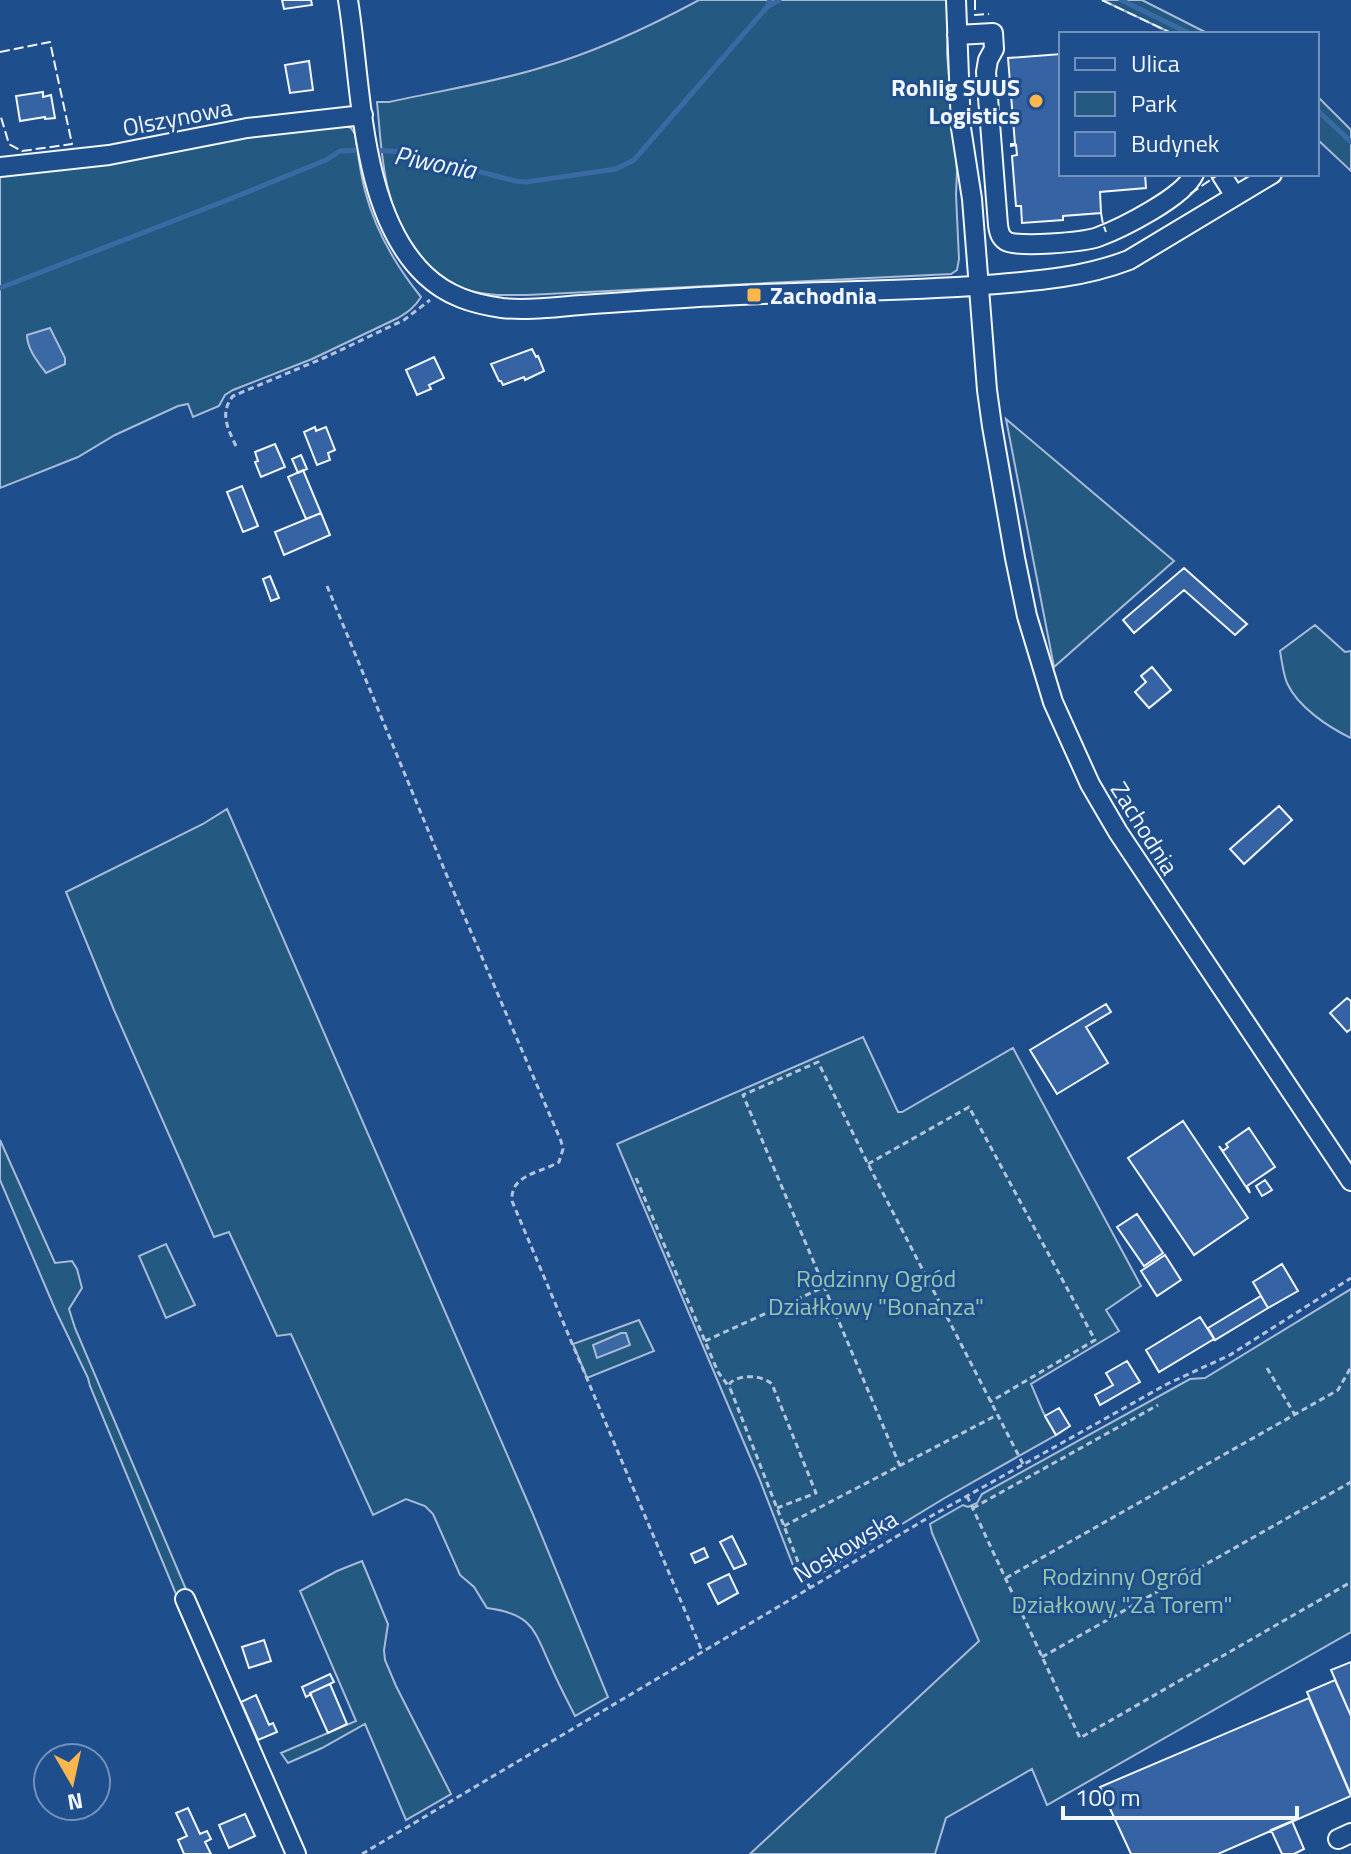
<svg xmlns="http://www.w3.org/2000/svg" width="1351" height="1854" font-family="'Titillium Web',sans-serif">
<rect width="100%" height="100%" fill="#1f4e8c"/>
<path fill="#245a82" stroke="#a8bbd7" stroke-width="2" d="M699,0h249l-1,53 10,118 -1,24 3,64 -2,11 -6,4 -424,21c-19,0 -38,1 -56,-4 -44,-12 -73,-60 -83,-102 -7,-28 -8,-58 -11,-87h12c50,-11 102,-19 151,-34 55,-16 109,-41 159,-68z
M1102,0h40l67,34h-36z
M1317,96l34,34v41l-34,-32z
M343,125l8,3 4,6c3,19 5,38 10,57 10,38 31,75 56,106 -6,10 -13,15 -23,21l-86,41 -79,31 -8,5 -6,11 -26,11 -5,-13 -10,2 -63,29 -37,22 -78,31v-312l30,-5 66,-5 105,-20 33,-10z
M1006,419l168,142 -120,106z
M1315,625l30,27 6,-1v87c-23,-11 -53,-31 -64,-55 -4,-10 -5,-21 -7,-32z
M227,809l305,703 76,185 -33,19c-8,-16 -16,-31 -23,-47 -18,-38 -18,-55 -65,-61l-13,-21 -14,-12 -27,-61 -8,-8 -19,-7 -33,16 -82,-181 -14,2 -48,-104 -15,5 -100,-227 -48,-118 137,-68z
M863,1037l35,75h4l111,-64 128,238 -35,24 13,21 -88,53 12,28 13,23 -113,64 -123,75 -24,-1 -37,-95 -142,-334z
M0,1140l55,123 17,-2 5,8 5,19 -13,21 6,19 113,266 -10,5 -88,-213 -2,-8 -33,-69 -55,-129z
M166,1244l29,61 -29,13 -27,-62z
M1351,1289v343l-304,173 -15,-36 -86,49 -11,36h-185l229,-213 -47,-108 -2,-9 33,-19 5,2 9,-4 5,-9 208,-115 15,-1z
M639,1320l15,31 -67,27 -14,-34z
M362,1561l26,63 -4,26 1,10 11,26 55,108 -45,26 -41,-96 -43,24 -34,15 -7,-10 75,-32 -56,-130 37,-20z"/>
<path fill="#3b69a3" stroke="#a8bbd7" stroke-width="2" d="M50,328l15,30v6l-19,9c-8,-11 -19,-24 -19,-38z
M621,1333h5l4,12 -33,13 -4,-13z"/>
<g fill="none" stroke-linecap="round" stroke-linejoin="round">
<path stroke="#3b69a3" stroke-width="5" d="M1121,0l70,34
M767,7l12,-7
M1317,110l34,32
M372,150l32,2 111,29 11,1 90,-13 18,-9 133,-153 3,-7
M0,288l230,-89 96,-39 14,-9 22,-1"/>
</g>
<path fill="#3563a3" stroke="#f2f6ff" stroke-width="2" d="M282,0h29l1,5 -28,4z
M1061,54v120h84l1,14 -46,4 1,21 -38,3v4l-41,3 -1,-17h-5l-4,-50 5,-1 -1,-10 -5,1v-2h4l-7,-86z
M309,61l4,29 -23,3 -5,-28z
M43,92v5l8,-2 4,23 -10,1v-2l-25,4 -4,-25z
M532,349l4,8 2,-1 6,15 -19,9 -1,-3 -21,8 -2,-4h-2l-8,-17z
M434,357l10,21 -15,7 2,4 -14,6 -11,-25z
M315,427l1,4 10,-4 9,23 -7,3 2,7 -13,5 -13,-33z
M275,444l10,23 -24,10 -6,-15 3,-1 -3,-9z
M301,455l6,14 -9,4 -6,-14z
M303,470l18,43 -15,6 -18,-42z
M242,486l16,40 -15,6 -16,-40z
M321,513l9,22 -46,20 -9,-23z
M1184,568l63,56 -12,11 -51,-45 -50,43 -11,-13z
M270,576l9,22 -8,3 -8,-22z
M1152,667l19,23 -22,18 -14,-16 11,-10 -5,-6z
M1279,806l13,14 -48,44 -14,-15z
M1347,998l4,3v28l-4,3 -17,-19z
M1106,1004l5,8 -25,15 22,36 -51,31 -27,-44z
M1183,1121l65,97 -54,37 -66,-97z
M1249,1128l26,39 -28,19 3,7 -31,-47 4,5 5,-4 -2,-3z
M1265,1180l7,10 -10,6 -6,-10z
M1137,1214l26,39 -19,13 -27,-39z
M1165,1255l16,25 -24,16 -16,-25z
M1282,1264l16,27 -30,17 -15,-26z
M1261,1296l7,12 -53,32 -7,-12z
M1200,1317l14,22 -55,33 -13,-22z
M1127,1361l13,21 -40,23 -5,-10 18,-10 -7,-12z
M1059,1408l11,18 -14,9 -11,-19z
M732,1536l14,28 -12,5 -14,-27z
M704,1548l4,9 -13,6 -4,-9z
M729,1574l9,19 -20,11 -10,-20z
M264,1640l7,21 -22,7 -7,-21z
M1351,1662v54l-20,-46z
M330,1674l4,8 -24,11 1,1 -5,3 -4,-10z
M1335,1680l16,36v79l-44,-103z
M330,1684l17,40 -19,9 -18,-40z
M256,1695l13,30 4,-2 4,9 -19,8 -17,-38z
M1309,1698l42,98 -133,58h-87l-31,-67z
M188,1808l12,26 7,-3 4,8 -6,3 6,12h-27l-6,-14 9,-4 -11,-23z
M245,1814l10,22 -26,12 -10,-23z
M1292,1821l12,28 -10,5h-12l-11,-24z"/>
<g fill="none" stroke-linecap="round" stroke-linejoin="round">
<defs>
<path id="minor" d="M348,0c14,85 11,212 77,275 22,21 48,29 77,33 26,3 53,-1 79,-3 46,-3 92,-7 139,-9 89,-5 177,-4 266,-11 49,-4 96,-7 143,-25l143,-86
M956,0l5,128 11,71 15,191 5,36 23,132 12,58 26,86 37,82 28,48 233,349
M957,35l36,-2 1,16 -6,11 -2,12 12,153c1,7 2,12 8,16 11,7 78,1 92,-4 24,-9 86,-40 96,-63
M0,167l109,-12 138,-27 116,-13
M1221,174l14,22
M185,1599l111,255
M1338,1839l13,-6"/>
</defs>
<use href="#minor" stroke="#f2f6ff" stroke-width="22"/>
<path stroke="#b3c4dc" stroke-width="3" stroke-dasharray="6 4" stroke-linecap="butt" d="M236,446c-8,-17 -17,-33 -3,-50l93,-39 78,-37 26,-20
M327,586l120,290 114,265 2,8 -4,13c-18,11 -49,12 -47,39l190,450
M868,1164l101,-57 126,233 -105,62
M636,1178l82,194 12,16
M705,1341l119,-54
M1267,1368l28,47
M900,1466l-157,-371 75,-33 50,102 155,300
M967,1496l113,242 271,-156
M777,1508l39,-15 -44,-109c-10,-9 -32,-10 -42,-1v5l72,184 8,16
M973,1508l185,-103
M784,1526l213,-111
M1006,1578l332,-188 13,-23
M1042,1657l309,-175
M362,1854l564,-335 241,-135 63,-29 121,-77"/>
<use href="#minor" stroke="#1f4e8c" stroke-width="18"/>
<path stroke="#f2f6ff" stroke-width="2" stroke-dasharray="10 4" stroke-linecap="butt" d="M975,0v15l14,-1
M1102,0l71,34
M0,52l50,-10 22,102 -50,7 -13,-7 -9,-30
M1190,194l29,-20
M1101,213l2,11 3,8"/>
</g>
<g fill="#ffb74d" stroke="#1f4e8c" stroke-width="3">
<circle cx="1036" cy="101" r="8"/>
<rect x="746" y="287" width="16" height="16" rx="4"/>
</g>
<g text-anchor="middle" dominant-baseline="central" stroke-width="6" stroke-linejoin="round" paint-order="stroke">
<g font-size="24" font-weight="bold" fill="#f2f6ff" stroke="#1f4e8c" text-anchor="end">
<text x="1020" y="87">Rohlig SUUS<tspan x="1020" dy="28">Logistics</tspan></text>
<text x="770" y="295" text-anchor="start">Zachodnia</text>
</g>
<g font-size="24" fill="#f2f6ff" stroke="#1f4e8c">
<text transform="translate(177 117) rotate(-11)">Olszynowa</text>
<text transform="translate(1145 828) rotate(58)">Zachodnia</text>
<text transform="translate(845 1546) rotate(-31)">Noskowska</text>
</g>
<g font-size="24" fill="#97c8a6" stroke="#1f4e8c">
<text x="876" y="1278">Rodzinny Ogród<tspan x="876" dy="28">Działkowy "Bonanza"</tspan></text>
<text x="1122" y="1576">Rodzinny Ogród<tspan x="1122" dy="28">Działkowy "Za Torem"</tspan></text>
</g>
<g font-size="26" font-style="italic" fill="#f2f6ff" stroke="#1f4e8c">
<text transform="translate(435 162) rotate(11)">Piwonia</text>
</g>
</g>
<rect x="1059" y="32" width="260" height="144" fill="#1f4e8c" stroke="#7391ba" stroke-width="2"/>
<rect x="1075" y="58" width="40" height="12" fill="#1f4e8c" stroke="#7391ba" stroke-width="2"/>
<text x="1131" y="72" font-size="24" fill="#f2f6ff">Ulica</text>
<rect x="1075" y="92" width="40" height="24" fill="#245a82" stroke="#7391ba" stroke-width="2"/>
<text x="1131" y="112" font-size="24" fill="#f2f6ff">Park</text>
<rect x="1075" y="132" width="40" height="24" fill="#3563a3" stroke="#7391ba" stroke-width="2"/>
<text x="1131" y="152" font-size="24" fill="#f2f6ff">Budynek</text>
<g transform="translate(72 1782) rotate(171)"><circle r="38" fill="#1f4e8c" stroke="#7391ba" stroke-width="2"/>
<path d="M0-6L14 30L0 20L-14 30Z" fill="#ffb74d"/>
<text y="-12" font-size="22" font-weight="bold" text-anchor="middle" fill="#f2f6ff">N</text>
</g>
<path d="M1063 1806v12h234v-12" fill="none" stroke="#f2f6ff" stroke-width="4"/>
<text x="1075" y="1806" font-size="24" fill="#f2f6ff" stroke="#1f4e8c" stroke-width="6" paint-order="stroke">100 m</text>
</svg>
